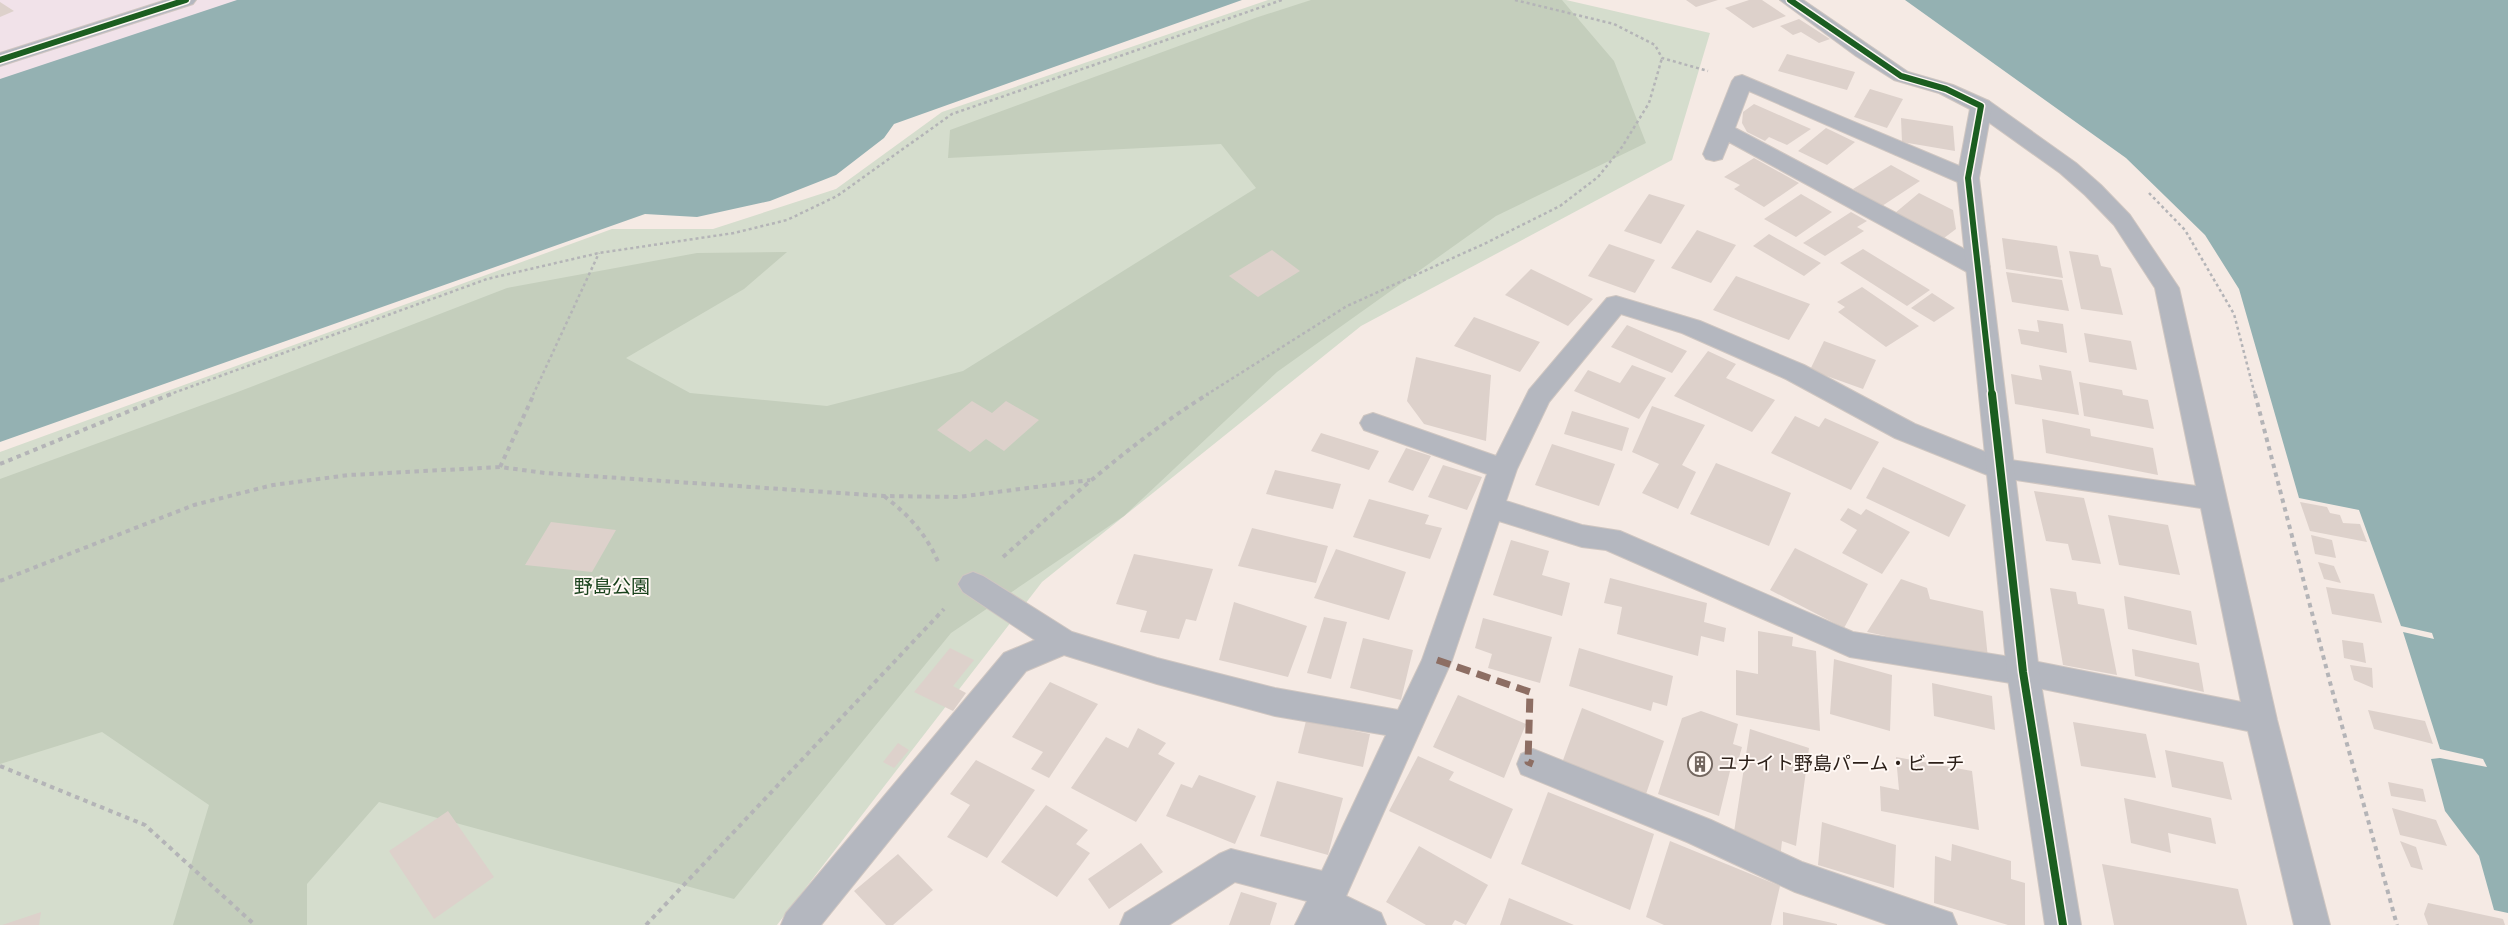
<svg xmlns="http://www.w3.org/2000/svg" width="2508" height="925" font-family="'Sofia Sans Condensed','Noto Sans JP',sans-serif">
<rect width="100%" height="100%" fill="#f5eae4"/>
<path fill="#f1e2e9" d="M0,0h292l-292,104z"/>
<path fill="#d5ddcd" d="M1268,0h298l144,33 -38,127 -311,166 -319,256 -265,343h-777v-473l612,-223h101l123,-40 106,-77z"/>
<path fill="#c4cebc" d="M1311,0h251l52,61 32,82 -150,73 -219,156 -153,144 -173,117 -217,266 -355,-97 -72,82v41h-134l36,-120 -107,-73 -102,32v-285l235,-86 272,-105 190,-35 90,-1 -43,37 -118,69 64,35 137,13 136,-35 293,-183 -35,-44 -273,14 2,-28 305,-112z"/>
<path fill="#94b1b2" d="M237,0h1005l-348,124 -10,14 -48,37 -66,26 -73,16 -52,-3 -645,228v-363z
M1905,0h603v913l-14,-3 -15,-54 -34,-45 -14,-52 9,-1 47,9 -4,-8 -43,-10 -37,-117 31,7 -2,-6 -31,-7 -42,-116 -60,-12 -60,-209 -34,-54 -79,-77z"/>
<path fill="#ddd1cb" d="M1686,0h32l-22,7z
M1749,0h13l24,16 -33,12 -28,-20z
M0,2l14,9 -14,6z
M1799,19l31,20 -11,4 -18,-11 -8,3 -13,-9z
M1787,54l68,18 -8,18 -69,-19z
M1870,89l33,10 -16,29 -33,-11z
M1754,104l57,25 -24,16 -18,-8 -4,4 -18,-9 -5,-9 1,-11z
M1901,118l52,8 2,25 -53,-9z
M1826,128l29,14 -28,23 -29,-14z
M1754,158l45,25 -35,24 -30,-18 6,-4 -16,-8z
M1891,165l29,16 -38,25 -29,-17z
M1919,193l34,17 3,19 -12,9 -49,-25z
M1649,194l36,11 -24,39 -37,-13z
M1801,194l31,18 -36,25 -32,-18z
M1851,212l16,9 -10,6 7,4 -39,25 -22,-13z
M1697,230l39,15 -25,38 -40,-15z
M1769,234l52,29 -17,13 -51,-30z
M2002,238l55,8 6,32 -57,-9z
M1609,244l46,16 -20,33 -47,-17z
M1863,249l67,41 -23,16 -67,-43z
M1272,250l28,21 -42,26 -29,-21z
M2069,251l29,4 3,11 10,2 12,47 -42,-6z
M1531,269l62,30 -25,27 -63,-31z
M2006,272l56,8 7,31 -57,-9z
M1736,276l74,28 -21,36 -76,-30z
M1862,287l57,39 -33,21 -48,-35 7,-5 -8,-5z
M1932,293l23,15 -21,14 -23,-14z
M1474,317l66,25 -20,30 -66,-26z
M2037,320l26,4 4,29 -46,-9 -3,-15 21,3z
M1627,325l60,26 -15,22 -61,-26z
M2084,333l47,8 6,29 -48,-8z
M1824,341l52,19 -13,29 -53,-19z
M1708,351l28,13 -10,14 49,22 -23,32 -78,-36z
M1416,357l75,18 -5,66 -62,-17 -17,-23z
M1632,365l34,13 -27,41 -65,-28 14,-21 32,13z
M2039,365l32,6 8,44 -64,-11 -4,-30 31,6z
M2079,382l43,8 1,5 25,5 6,29 -70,-13z
M972,401l20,12 14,-12 33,19 -35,31 -18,-12 -16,13 -33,-22z
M1652,406l53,19 -23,40 14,7 -18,37 -36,-16 17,-29 -27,-12z
M1572,411l57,17 -7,23 -58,-17z
M1795,416l24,11 6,-9 54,24 -28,48 -80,-37z
M2042,419l48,10 1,7 62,12 5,27 -112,-22z
M1321,433l58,18 -10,19 -58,-19z
M1552,444l63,20 -16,42 -64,-21z
M1406,448l25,8 -18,35 -25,-9z
M1716,463l75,30 -22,53 -79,-32z
M1443,465l39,12 -15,33 -39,-13z
M1883,467l83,38 -17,32 -83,-39z
M1275,470l66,14 -8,25 -67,-15z
M2034,491l50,7 17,66 -29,-4 -4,-16 -22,-3z
M1369,499l60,16 -4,9 17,4 -12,31 -77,-22z
M2300,502l27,5 3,6 10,2 3,8 17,1 7,18 -57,-11z
M1848,508l13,7 5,-6 44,23 -28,42 -40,-21 15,-23 -17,-10z
M2108,515l60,10 12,50 -61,-10z
M551,522l65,8 -24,42 -67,-7z
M1252,528l76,18 -12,37 -78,-17z
M2311,535l21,5 4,18 -21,-4z
M1511,540l38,11 -7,24 28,8 -8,33 -69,-21z
M1795,548l73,36 -24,44 -74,-38z
M1336,549l70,23 -17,48 -75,-22z
M1134,554l79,15 -17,52 -10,-2 -7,20 -39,-7 7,-21 -31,-7z
M2318,562l16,4 7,17 -17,-4z
M1610,578l97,25 -3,19 22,6 -2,14 -23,-6 -3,20 -81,-22 5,-27 -18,-4z
M1901,579l26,9 3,11 53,12 5,47 -121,-26z
M2326,587l48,7 8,29 -50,-9z
M2050,588l26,4 2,12 26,5 13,66 -54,-10z
M2124,596l67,15 6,34 -69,-16z
M1234,602l73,24 -19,51 -69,-17z
M1324,617l23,5 -16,57 -24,-6z
M1483,618l69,19 -12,46 -52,-15 4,-14 -17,-6z
M1758,631l35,6 -1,9 24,5 4,80 -84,-16v-45l22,4z
M1363,638l50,12 -12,50 -51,-12z
M2342,640l21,3 3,20 -22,-5z
M950,648l24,12 -21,26 13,7 -13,18 -39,-19z
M1579,648l94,28 -6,30 -14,-4 -2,9 -82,-25z
M2132,649l67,14 5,29 -69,-16z
M1834,659l58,16 -2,56 -60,-17z
M2350,665l22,3 1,20 -19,-8z
M1050,682l48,22 -49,74 -18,-9 12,-17 -31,-15z
M1932,683l60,13 3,34 -61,-14z
M1458,695l68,29 -22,54 -71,-31z
M1582,708l82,33 -19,56 -83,-34z
M2368,710l57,11 8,23 -59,-15z
M1701,711l37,13 -5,20 9,3 -5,18 -5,-2 -13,53 -61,-22 24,-76z
M1306,721l64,13 -7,33 -65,-14z
M2073,722l73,12 10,44 -75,-12z
M1138,728l28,15 -8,11 17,9 -39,59 -65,-34 35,-51 22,11z
M1750,729l59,19 -13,98 -14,-5 -2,18 -48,-14z
M898,743l11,7 -15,18 -11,-6z
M2165,750l58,12 9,38 -60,-13z
M1418,756l36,16 -5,8 64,29 -22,50 -102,-48z
M1896,757l76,14 7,59 -98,-19 -1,-25 19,4z
M976,760l59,30 -48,68 -40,-21 23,-32 -20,-11z
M1199,775l57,21 -21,48 -69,-28 15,-32 11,4z
M1277,781l66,17 -15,57 -68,-19z
M2388,782l35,7 3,13 -35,-6z
M1548,792l106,42 -24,76 -109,-46z
M2124,798l87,20 5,26 -48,-11 3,20 -40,-10z
M1046,805l42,25 -12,14 14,9 -33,44 -56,-35z
M2392,808l44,12 11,26 -47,-11z
M448,811l46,66 -60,42 -45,-68z
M1822,822l74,23 -2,43 -76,-23z
M1670,841l110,45 -9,39h-107l-18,-8z
M2400,841l16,6 7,23 -12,-3z
M1141,843l22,29 -54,37 -21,-30z
M1952,844l59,17v18l14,4v42h-17l-74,-22 1,-47 16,5z
M1419,846l69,39 -22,40 -11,-5 -3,5h-26l-40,-23z
M898,854l35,36 -40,35h-7l-32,-34z
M2102,864l136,25 9,36h-133z
M1241,892l36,11 -7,22h-41z
M1509,898l65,27h-74z
M2428,903l75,16 2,6h-77l-4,-11z
M41,912l-2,13h-37z
M1783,912l54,12v1h-54z"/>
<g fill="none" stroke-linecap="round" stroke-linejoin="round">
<defs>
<path id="service" d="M1742,75l234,98 3,5 -3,5 -8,2 -8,-2 -211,-92 -14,37 252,133 3,6 -3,6 -9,2 -9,-2 -240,-131 -7,17 -8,2 -8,-2 -3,-5 29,-73 3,-4z
M1981,100l8,1 87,62 25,22 29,30 49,73 98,432 53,205h-36l-46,-194 -225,-46 -173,-28 -244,-107 -24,-3 -83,-26 -47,139 -106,236 35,17 5,12h-91l12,-24 -72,-19 -66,43h-49l5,-12 94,-59 12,-5 91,22 64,-136 -111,-19 -118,-32 -93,-29 -38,16 -205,254h-40l5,-12 218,-260 31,-13 -72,-48 -5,-8 5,-8 10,-4 10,4 89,56 85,26 118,30 123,22 24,-50 65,-186 -123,-44 -4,-7 4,-7 9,-3 123,43 33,-66 78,-92 9,-2 84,25 104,44 111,59 88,35 193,27 -41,-198 -41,-63 -29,-30 -25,-22 -87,-62 -3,-5 3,-5zM1621,314l61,19 104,46 109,59 95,38 211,32 40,194 -218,-43 -170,-27 -233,-101 -38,-6 -76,-24 11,-32 32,-67z
M1533,749l178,71 91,42 150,51 5,12h-68l-94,-33 -108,-50 -166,-68 -4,-10 4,-10z"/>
<path id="minor" d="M166,0h30l-3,4 -193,62v-13z
M1780,0h23l105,72 45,13 36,16 3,5 -13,72 60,494 42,253h-36l-38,-253 -50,-494 13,-69 -31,-16 -45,-13 -38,-24z"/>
</defs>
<use href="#service" stroke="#cfc6c1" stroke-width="2"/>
<use href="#minor" stroke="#cfc6c1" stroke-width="2"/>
<path stroke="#b4b4b7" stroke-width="2.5" stroke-dasharray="3 3" stroke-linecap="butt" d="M1515,0l99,24 41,21 7,13 46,13
M2149,193l36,37 49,84 21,81
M168,395l319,-116 112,-26 135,-20 53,-13 50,-24 115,-82 330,-114
M533,395l66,-142
M1206,395l141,-89 139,-63 74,-37 38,-29 24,-30 27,-44 13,-45"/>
<path stroke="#b4b4b7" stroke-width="4" stroke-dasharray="4.5 4.5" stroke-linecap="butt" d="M2255,394l76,292 66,239
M0,464l171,-70
M500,467l34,-73
M884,496c25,19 43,39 55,68
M1003,557c66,-58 131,-117 205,-163
M0,581l194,-76 79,-20 76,-10 151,-8 45,6 339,23 74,1 132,-17
M0,766l145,59 110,100
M646,925l298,-316"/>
<use href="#service" fill="#b4b7bf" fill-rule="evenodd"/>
<use href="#minor" fill="#b4b7bf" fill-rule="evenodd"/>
<path stroke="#8d6e63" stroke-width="7" stroke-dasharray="14 7" stroke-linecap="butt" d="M1437,660l93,32 -2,70 5,2"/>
<defs>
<path id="cycleway-far1" d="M1790,0l111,76 45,13 35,17 -13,72 24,217
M0,60l186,-60"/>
<path id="cycleway" d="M1992,394l31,278 40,253"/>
</defs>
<use href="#cycleway-far1" stroke="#fff8f4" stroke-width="9"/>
<use href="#cycleway" stroke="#fff8f4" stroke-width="11"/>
<use href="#cycleway-far1" stroke="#1b5e20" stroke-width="6"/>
<use href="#cycleway" stroke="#1b5e20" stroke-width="8"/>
</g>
<defs>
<symbol id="building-ring" viewBox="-11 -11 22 22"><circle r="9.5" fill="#fff8f4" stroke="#72665f" stroke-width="1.5"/><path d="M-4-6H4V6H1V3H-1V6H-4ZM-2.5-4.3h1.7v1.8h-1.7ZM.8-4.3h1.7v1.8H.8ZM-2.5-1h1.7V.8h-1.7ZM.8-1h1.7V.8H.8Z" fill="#72665f"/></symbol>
</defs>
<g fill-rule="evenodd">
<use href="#building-ring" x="1686" y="750" width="28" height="28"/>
</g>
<g text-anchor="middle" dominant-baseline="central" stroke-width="4" stroke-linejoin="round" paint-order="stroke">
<g font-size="19" fill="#19421c" stroke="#fff8f4">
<text x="612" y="587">野島公園</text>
</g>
<g font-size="19" fill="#2b1f18" stroke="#fff8f4" text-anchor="start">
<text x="1718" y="764">ユナイト野島パーム・ビーチ</text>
</g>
</g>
</svg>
